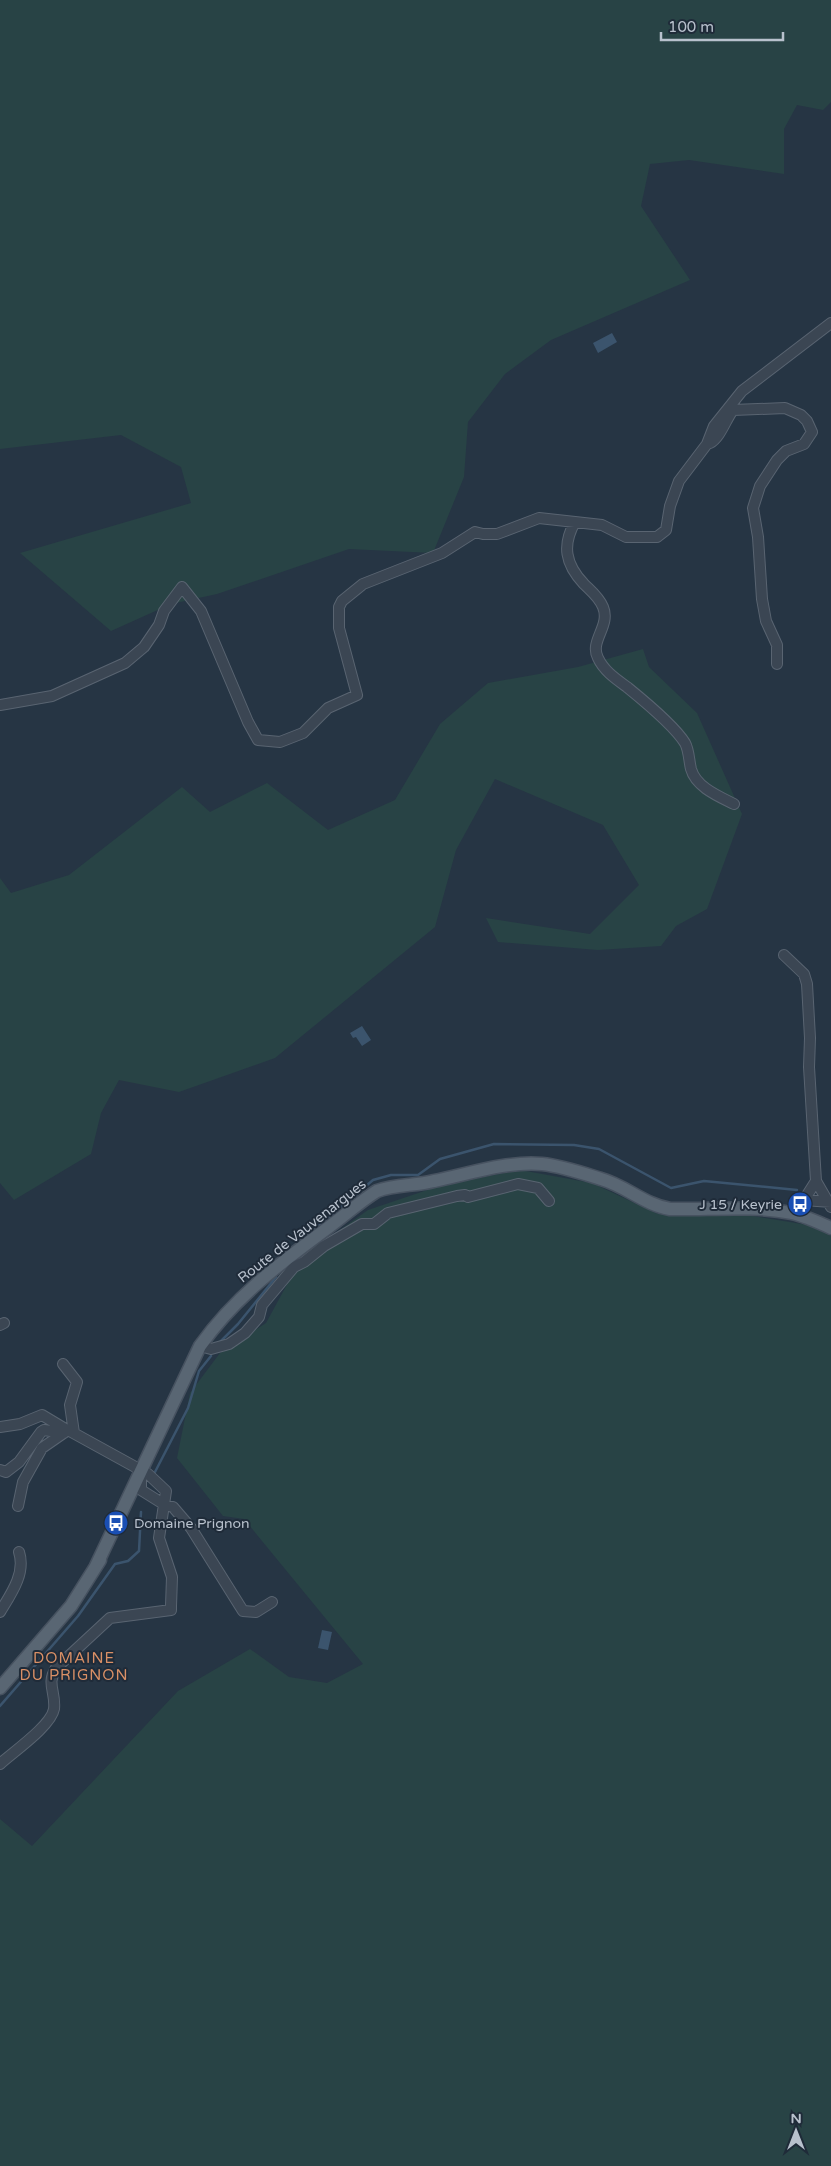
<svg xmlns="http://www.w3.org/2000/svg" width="831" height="2166" font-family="'Varela Round',sans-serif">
<rect width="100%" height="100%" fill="#263544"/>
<path fill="#284345" d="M0,0h831v102l-8,8 -26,-5 -13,24v45l-95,-14 -39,4 -9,42 49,74 -139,60 -46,34 -37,48 -4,55 -31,76 -84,-4 -132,45 -46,10 -60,27 -91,-78 171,-50 -10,-36 -60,-32 -121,14z
M643,649l6,18 48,46 45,101 -35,95 -31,17 -15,20 -63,4 -100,-8 -12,-24 104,16 49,-49 -36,-60 -108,-46 -39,71 -21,77 -160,131 -96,34 -60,-12 -18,33 -10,41 -77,46 -14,-17v-305l11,15 58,-18 113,-88 28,25 57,-29 61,47 67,-30 45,-76 48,-41 90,-16z
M520,1170l72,13 66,31 76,-1 74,12 23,11v930h-831v-347l32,27 146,-155 72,-42 39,28 38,6 36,-19 -119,-145 -21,-3 -46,-58 13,-65 30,-40 46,-30 36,-66 66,-47 74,-25z"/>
<path fill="#3b546d" d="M612,333l5,9 -19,11 -5,-10z
M362,1026l9,14 -9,6 -6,-9 -3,1 -3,-5z
M322,1630l10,2 -4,18 -10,-2z"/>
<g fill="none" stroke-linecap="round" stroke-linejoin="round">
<path stroke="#3b546d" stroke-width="2.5" d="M308,1235l65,-55 18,-5h27l22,-16 54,-15 80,1 25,4 72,39 33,-7 93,9
M220,1342l18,-18 38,-47
M155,1472l33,-64 11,-37 12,-15
M0,1706l78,-90 37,-52 13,-3 11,-10 2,-39"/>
<defs>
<path id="minor" d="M710,443c10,-5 16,-24 23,-33l52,-2 16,7 6,6 5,11 -8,12 -18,7 -9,9 -17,26 -7,22 5,29 4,62 4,22 11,24v19
M575,522c-13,23 -10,42 9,62 7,7 15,13 19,23 8,19 -14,34 -5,51 6,13 18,21 29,29 16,13 47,38 58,56 4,7 4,18 6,26 5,18 27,27 43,35
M0,705l52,-9 73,-33 19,-16 15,-22 5,-14 18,-24 19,24 47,111 10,18 22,2 23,-9 25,-25 29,-13 -18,-67v-21l3,-6 21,-17 79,-31 33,-21 8,2h14l42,-16 63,7 24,12h31l9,-7 4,-24 9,-25 28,-37 7,-18 28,-35 89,-68
M784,955l20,19 3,10 3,54 -1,29 7,114 15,26
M804,1200l27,2
M791,1213l13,-13 12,-19
M0,1325l4,-2
M200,1346l11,3 18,-5 16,-11 14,-16 3,-12 32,-38 10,-5 20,-16 38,-22h12l14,-11 69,-17 8,-1 3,2 50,-13 20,4 11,13
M63,1364l14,18 -7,23 4,28
M0,1427l20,-3 22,-9 25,15
M0,1470l6,2 13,-10 22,-30 3,-2 20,3
M141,1472v18l24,15 8,2 18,21 52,83 13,1 16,-10
M0,1612c11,-18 26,-39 19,-60
M0,1764c13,-12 51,-38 54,-55 2,-17 -8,-25 2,-41l54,-50 61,-8v-4l1,-29 -13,-39 7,-47 -18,-17 -80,-44 -26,18 -19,34 -5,24"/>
<path id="major" d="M96,1566l104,-220c34,-48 79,-82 125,-116 18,-13 34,-28 52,-39 19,-7 38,-5 57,-10 35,-7 72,-20 108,-17 20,2 40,9 59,15 25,7 44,26 69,30 39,1 83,-4 121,4 14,3 27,9 40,15
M0,1688l71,-82 29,-46"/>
</defs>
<use href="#minor" stroke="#596471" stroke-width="12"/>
<use href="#major" stroke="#475260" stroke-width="15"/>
<use href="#minor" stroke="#3b4653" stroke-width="10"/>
<use href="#major" stroke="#596673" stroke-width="12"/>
</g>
<defs>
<symbol id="bus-disc" viewBox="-11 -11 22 22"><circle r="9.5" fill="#1a4fb4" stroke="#1f2b39"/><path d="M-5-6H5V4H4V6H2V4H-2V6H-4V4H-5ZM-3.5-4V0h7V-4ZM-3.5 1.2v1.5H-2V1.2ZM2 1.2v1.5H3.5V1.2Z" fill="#fff"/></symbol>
</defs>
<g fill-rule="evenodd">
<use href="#bus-disc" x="786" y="1190" width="28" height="28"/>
<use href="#bus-disc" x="102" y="1509" width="28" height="28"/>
</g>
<g text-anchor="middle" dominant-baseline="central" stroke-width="4" stroke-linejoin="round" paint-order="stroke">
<g font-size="14" fill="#b8c1cd" stroke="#1f2b39" text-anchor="end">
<text x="782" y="1204">J 15 / Keyrie</text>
<text x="134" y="1523" text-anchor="start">Domaine Prignon</text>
</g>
<g font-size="14" fill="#b8c1cd" stroke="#1f2b39">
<text transform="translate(302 1231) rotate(-38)">Route de Vauvenargues</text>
</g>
<g font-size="15" letter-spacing="1" fill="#da9066" stroke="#1f2b39">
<text x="74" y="1658">DOMAINE<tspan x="74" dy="17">DU PRIGNON</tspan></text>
</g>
</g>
<g transform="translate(796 2131)" stroke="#1f2b39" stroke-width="4" paint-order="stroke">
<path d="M0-4L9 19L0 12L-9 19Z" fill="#b8c1cd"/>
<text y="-8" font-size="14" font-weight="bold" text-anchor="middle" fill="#b8c1cd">N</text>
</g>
<path d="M661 32v8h122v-8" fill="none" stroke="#b8c1cd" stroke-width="2.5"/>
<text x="668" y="32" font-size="15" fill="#b8c1cd" stroke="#1f2b39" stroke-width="4" paint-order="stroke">100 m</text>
</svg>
